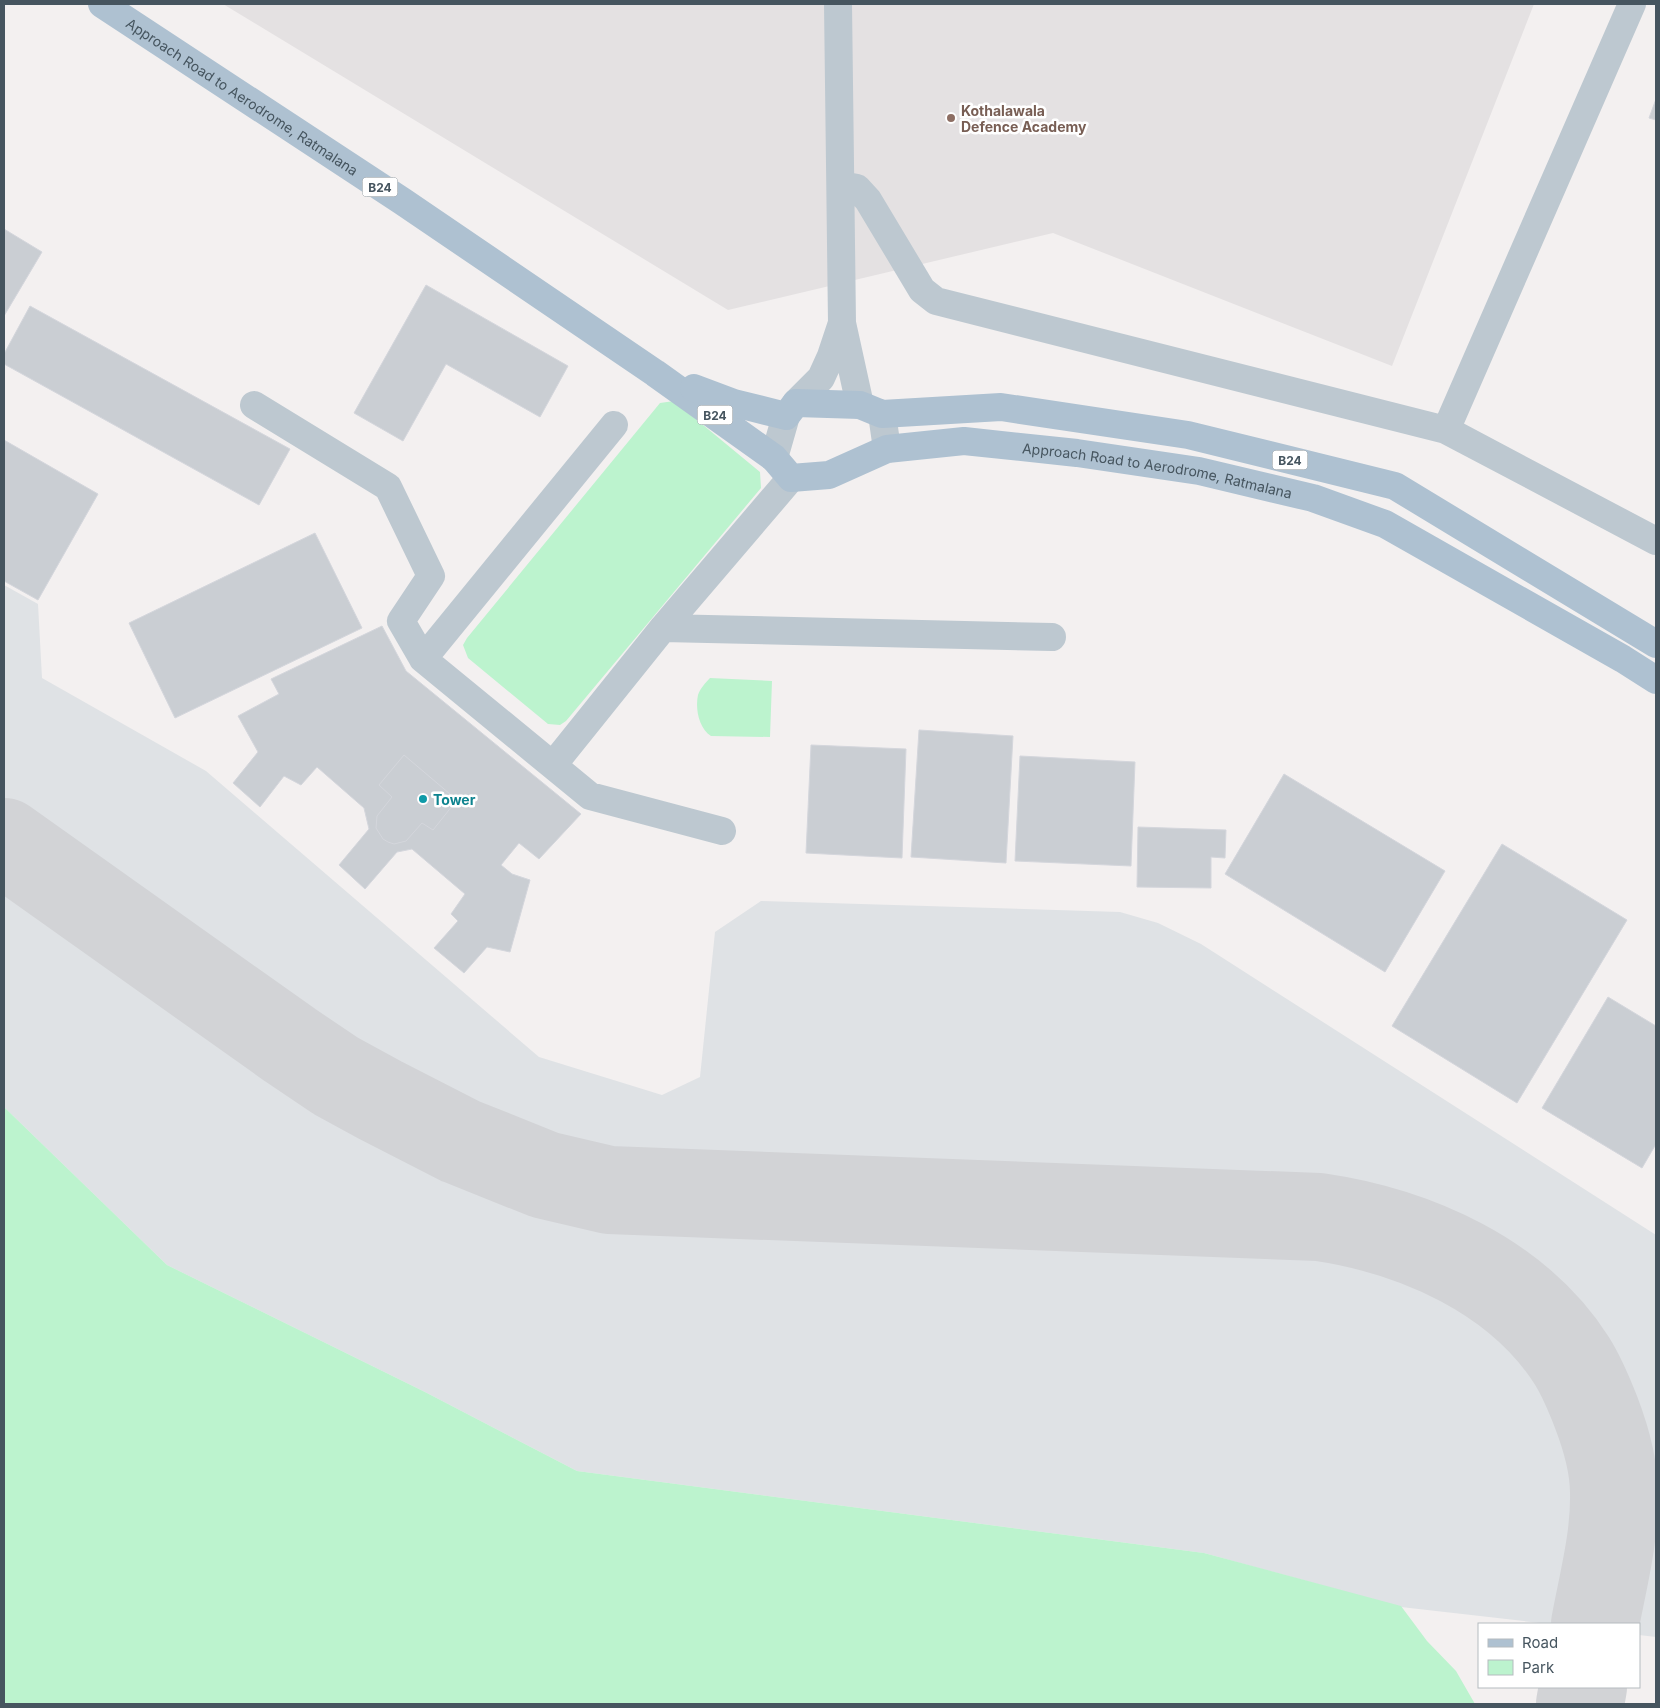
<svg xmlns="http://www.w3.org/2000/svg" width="1660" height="1708" font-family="Inter,sans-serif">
<rect width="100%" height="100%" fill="#f3f0f0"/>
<path fill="#e4e1e2" d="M223,4h1311l-142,362 -339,-133 -325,77z"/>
<path fill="#dfe2e5" d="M4,585l34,19 4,74 164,93 333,286 123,38 38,-18 15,-145 46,-31 359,11 38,11 43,21 455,291v402l-17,-2v-11h-90l-148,-17 -197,-54 -627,-82 -152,-79 -258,-127 -163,-158z"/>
<path fill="#bcf3ce" d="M674,401l86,71 1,16 -195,233 -6,4 -12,-1 -80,-66 -5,-13 4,-7 193,-235z
M710,678l62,3 -2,56 -59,-1c-12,-8 -16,-27 -13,-41 2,-6 7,-12 12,-17z
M4,1107l163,158 258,127 152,79 627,82 197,53 26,35 29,30 19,33h-1471z"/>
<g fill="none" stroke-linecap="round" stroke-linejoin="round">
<path stroke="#d2d3d6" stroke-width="88" d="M4,842l286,203 46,31 44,24 80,41 85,34 64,15 710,27c96,14 199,59 253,144 10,16 17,33 24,51 10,26 18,54 18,81 1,44 -11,88 -19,131
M1580,1704l3,-17"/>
</g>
<path fill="#caced3" stroke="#d4d6dc" d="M1656,99v21l-7,-2z
M4,229l38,23 -38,64z
M426,285l142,81 -28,51 -94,-53 -43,77 -49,-28z
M30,306l260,143 -31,56 -255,-141v-10z
M4,440l94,54 -60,106 -34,-19z
M315,533l47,95 -187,90 -46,-95z
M382,626l24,45 175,143 -42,45 -20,-16 -18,22 11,9 18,6 -20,72 -23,-5 -23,26 -30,-25 24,-27 -7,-7 14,-20 -53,-45 -15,3 -32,37 -26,-24 30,-36 -5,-21 -47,-41 -16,18 -17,-9 -24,31 -27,-24 25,-31 -20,-36 41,-22 -8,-15z
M919,730l94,6 -7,127 -95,-6z
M811,745l95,4 -4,109 -96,-5z
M404,755l53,45 -24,30 -11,-7 -16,18 -12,3 -6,-2 -5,-3 -7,-11 1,-12 15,-19 -13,-12z
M1020,756l115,6 -4,104 -116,-5z
M1284,774l161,97 -60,101 -160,-98z
M1138,827l88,3 -1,28 -14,-1v31l-74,-1z
M1502,844l125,76 -110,183 -125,-77z
M1608,997l48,29v118l-14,24 -100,-60z"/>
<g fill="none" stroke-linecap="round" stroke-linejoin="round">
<path stroke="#bdc8d0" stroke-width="28" d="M838,4l4,319 18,82
M841,185l16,3 11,12 54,90 14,11 510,129 210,111
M796,403l25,-25 10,-22 11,-33
M254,405l134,82 43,89 -30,45 22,38 167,137 132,35
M882,414l5,35
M1446,430l186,-426
M774,458l12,-42
M663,628l389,9
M423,659l191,-234
M553,765l110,-137 128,-150"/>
<g stroke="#aec1d1" stroke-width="28">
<path id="s1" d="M102,4l300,197 253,172 119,85 17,20 38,-3 58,-26 77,-8 113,12 122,18 114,27 72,26 238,135 33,21"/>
<path d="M694,388l40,15 52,13 10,-13 64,2 22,9 119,-7 187,28 207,51 261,158"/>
</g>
</g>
<circle fill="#8d6e63" stroke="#fff" stroke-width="2" cx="951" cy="118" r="5"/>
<circle fill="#0f9aa8" stroke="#fff" stroke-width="2" cx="423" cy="799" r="5"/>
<g text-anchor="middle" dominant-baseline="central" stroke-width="5" stroke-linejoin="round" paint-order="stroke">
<g fill="#fff" stroke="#7e888f" stroke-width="1">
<rect x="362.5" y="177.5" width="35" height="19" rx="4"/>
<rect x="697.5" y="405.5" width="35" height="19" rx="4"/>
<rect x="1272.5" y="450.5" width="35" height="19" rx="4"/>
</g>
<g font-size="12" font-weight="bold" fill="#46555f">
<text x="380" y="187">B24</text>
<text x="715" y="415">B24</text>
<text x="1290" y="460">B24</text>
</g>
<g font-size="14" fill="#46555f" stroke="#fff">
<text stroke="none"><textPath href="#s1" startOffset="168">Approach Road to Aerodrome, Ratmalana</textPath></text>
<text stroke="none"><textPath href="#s1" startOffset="1212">Approach Road to Aerodrome, Ratmalana</textPath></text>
</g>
<g font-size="14" font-weight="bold" fill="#785e54" stroke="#fff" text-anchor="start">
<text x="961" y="110">Kothalawala<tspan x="961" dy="16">Defence Academy</tspan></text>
</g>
<g font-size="14" font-weight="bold" fill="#0d838f" stroke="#fff" text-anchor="start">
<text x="433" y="799">Tower</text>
</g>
</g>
<rect width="1660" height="1708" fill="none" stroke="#46555f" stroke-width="10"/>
<rect x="1478" y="1623" width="162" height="65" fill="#ffffff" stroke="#b5bbbf"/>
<rect x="1488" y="1639" width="25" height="8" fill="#aec1d1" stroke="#b5bbbf"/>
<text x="1522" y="1648" font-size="15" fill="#46555f">Road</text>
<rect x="1488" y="1660" width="25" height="15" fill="#bcf3ce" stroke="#b5bbbf"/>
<text x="1522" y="1673" font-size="15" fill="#46555f">Park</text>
</svg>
